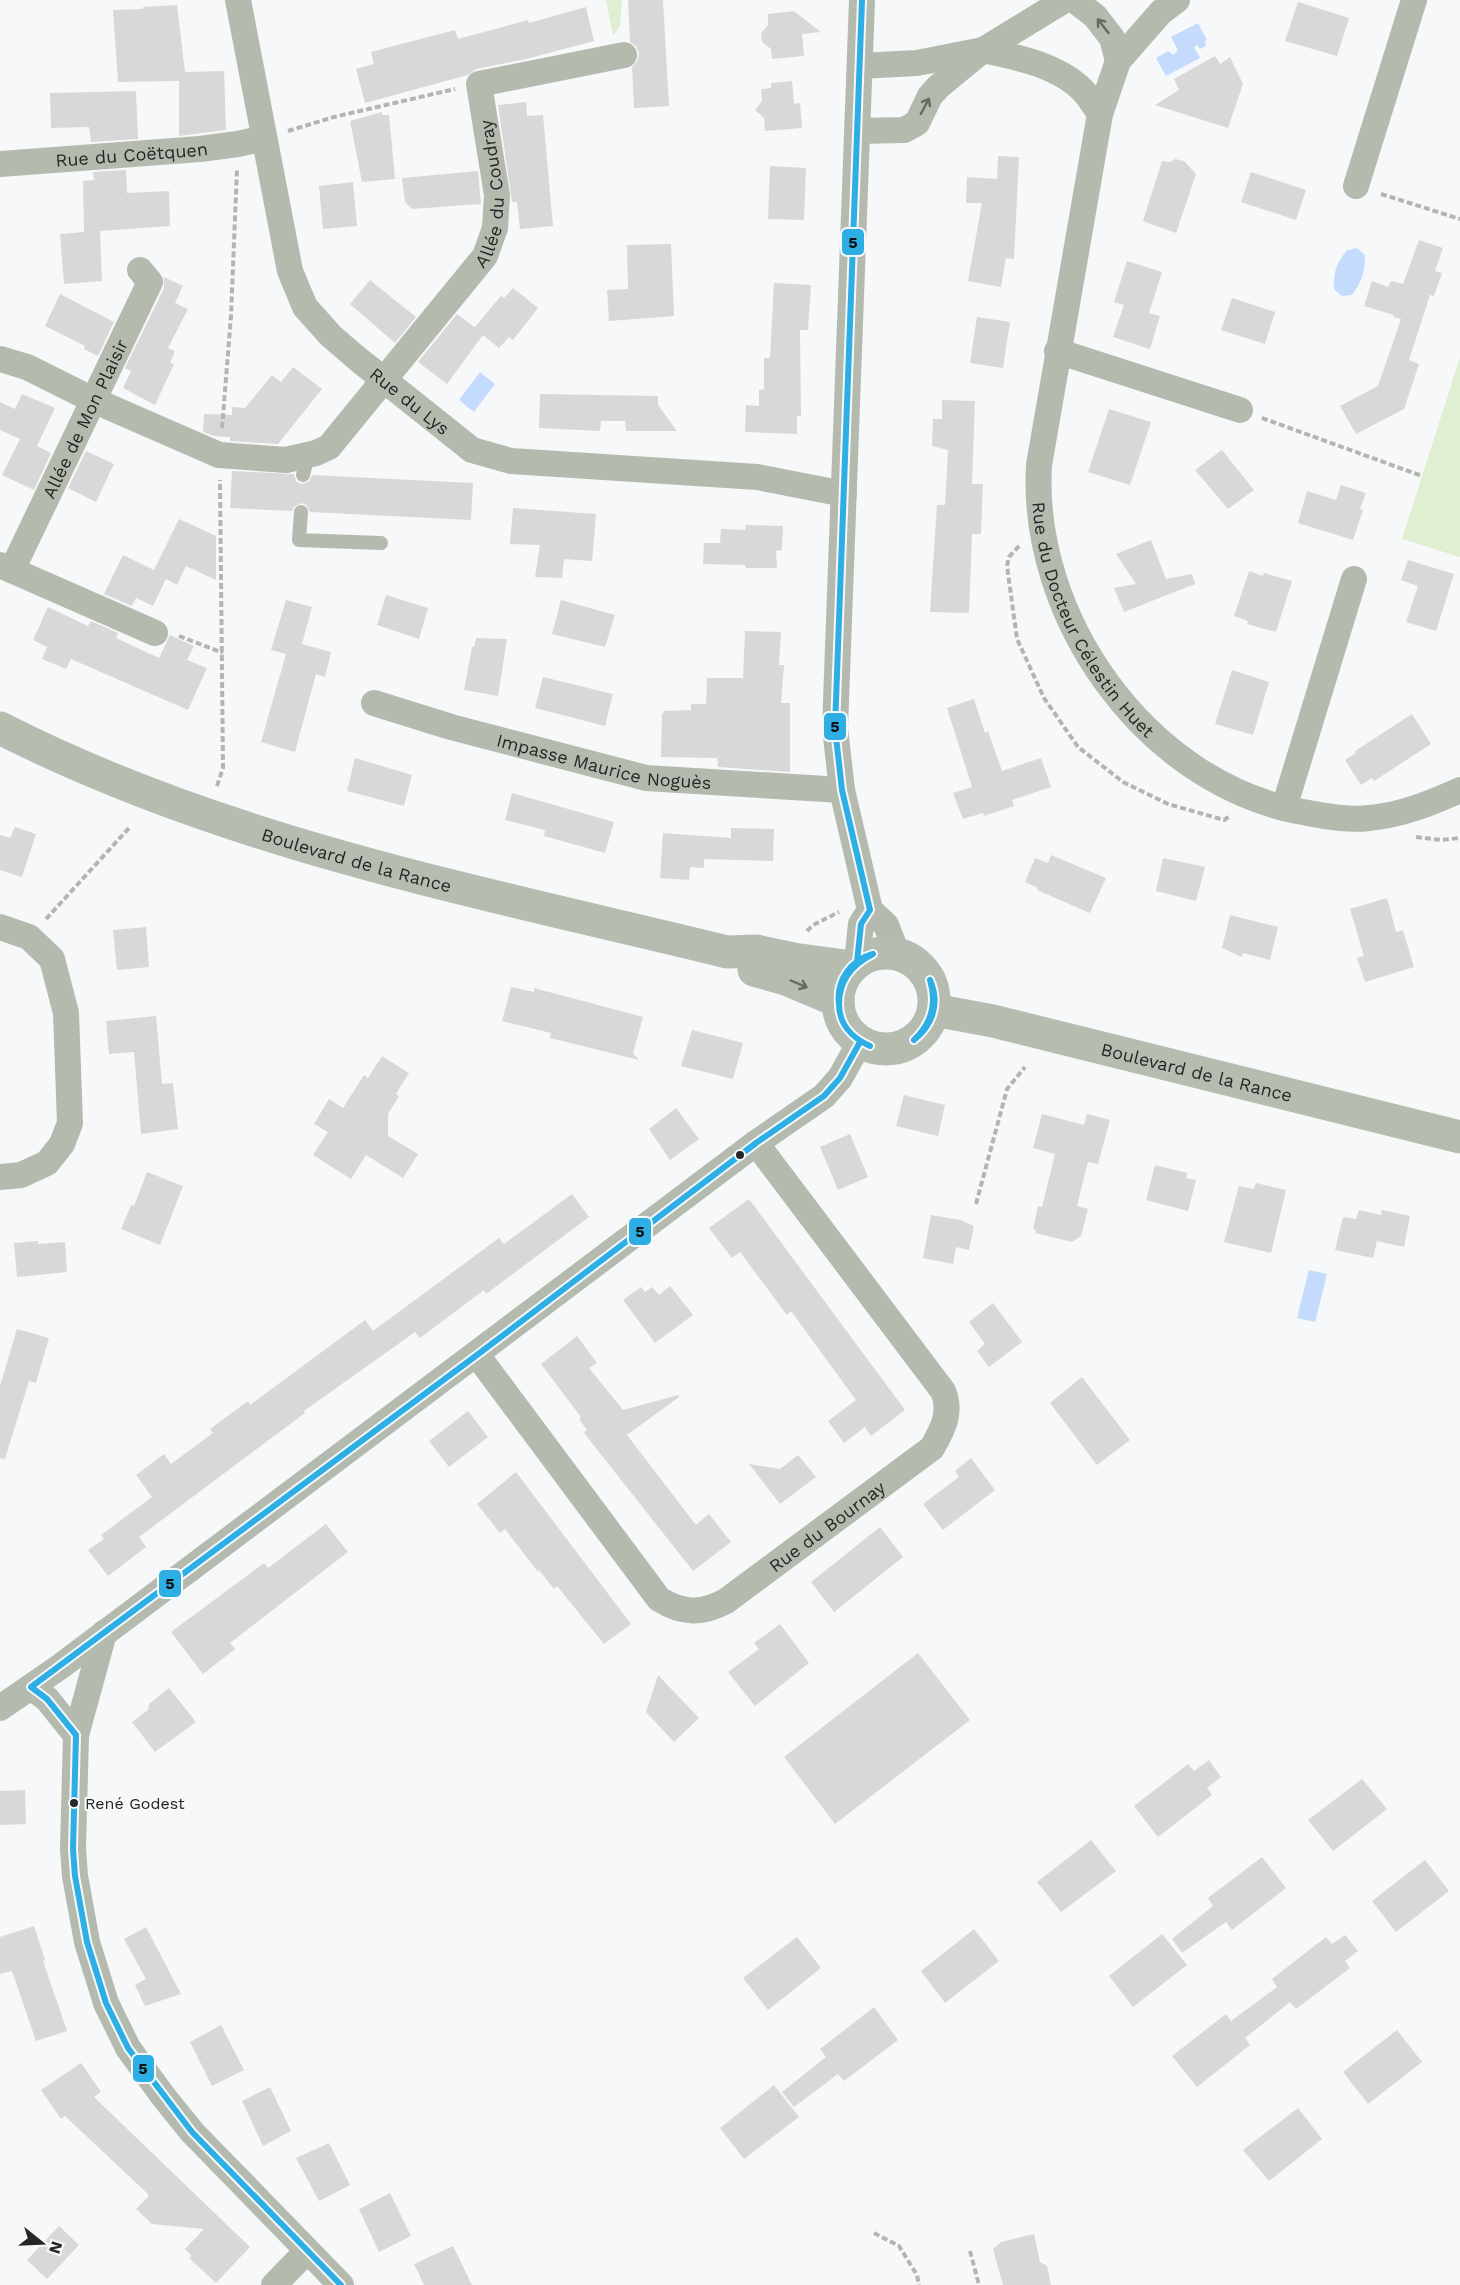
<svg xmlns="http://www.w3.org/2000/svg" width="1460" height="2285" font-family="'Work Sans',sans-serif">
<rect width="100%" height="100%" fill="#f7f8f9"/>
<path fill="#e0eed2" d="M606,0h16l-2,26 -7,10z
M1460,357v200l-58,-18z"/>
<path fill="#c5dbfd" d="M1198,23l9,17 -2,2 1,4 -6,3 -3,-4 -3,2 6,11 -34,18 -10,-18 12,-7 5,4 5,-5 -7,-13z
M1357,248l8,7c0,17 -3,27 -13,40l-10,1 -8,-7c-1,-17 3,-26 13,-39z
M480,372l15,12 -21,28 -15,-12z
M1309,1270l18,4 -12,48 -18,-4z"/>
<path fill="#d8d8d8" d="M628,0h35l6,106 -35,2 -2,-41 6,-7 1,-7 -3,-7 -6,-4z
M1298,2l51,16 -12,38 -52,-15z
M177,5l8,67 39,-1 2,59 -47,6v-55l-61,1 -5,-72 30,-1v-2z
M586,7l8,34 -68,18 -50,10 -8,6 -103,28 -9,-34 18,-5 -3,-12 84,-22 3,9 70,-19 1,3z
M794,11l27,21 -19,2 2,22 -32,3 -1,-10 -9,-7 -1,-9 7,-8v-11z
M1215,56l5,8 10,-7 13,27 -15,44 -73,-23 24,-15 -5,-11z
M792,81l2,23 6,-1 2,25 -37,3 -1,-13 -9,-8 7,-9 -1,-12 10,-1v-5z
M136,91l2,48 -47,3 -2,-15 -38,1 -1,-35z
M526,102l1,14 16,-1 10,111 -33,3 -3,-27h-5l-14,-97z
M382,112v3h7l6,64 -33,3 -12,-61z
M998,156l21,1 -5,102 -8,-1 -5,29 -33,-6 14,-78h-16l1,-26 30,2z
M1175,159l9,2 12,13 -20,59 -33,-12 19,-60 9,1z
M770,166l36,2 -2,52 -36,-1z
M126,170l1,23 42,-2 1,35 -70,5 2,50 -38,3 -4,-50 24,-2 -1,-51 11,-1 -1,-8z
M478,171l3,33 -69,5 -7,-7 -3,-24z
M1251,172l55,18 -10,30 -55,-18z
M353,182l4,44 -34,3 -4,-43z
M1419,240l24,8 -8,23 7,2 -8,23 -4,-1 -21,65 10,4 -15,45 -48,25 -16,-28 38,-20 23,-67 -8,-2 1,-2 -30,-9 8,-25 16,6 3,-6 12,3z
M671,244l3,72 -65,5 -2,-31 21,-1 -1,-44z
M1127,261l35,11 -13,41 11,3 -10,33 -37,-12 11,-32 -10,-3z
M164,277l19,9 -8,17 13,6 -20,39 7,3 -5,12 4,1 -19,41 -32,-17 8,-17 -6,-3 39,-80z
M370,280l46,37 -21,26 -45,-39z
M774,283l37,2 -3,45h-8l1,86h-4v18l-52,-2 1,-27 13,1v-16l5,-1v-31h6z
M513,288l25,20 -25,32 -4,-3 -10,11 -16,-13 -36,49 -29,-22 39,-48 21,16 -4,-2 27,-32 3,2z
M60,294l54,28 -16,34 -14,-7 1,-3 -40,-20z
M1232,298l43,14 -10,32 -44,-14z
M977,317l33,5 -7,46 -33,-5z
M293,367l29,22 -44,55 -48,-3v-4l-16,-1 -11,-4 1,-18 28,1v-8l13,1 27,-33 9,7z
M22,394l33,14 -18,38 14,7 -17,37 -32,-15 18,-36 -20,-9v-28l15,7z
M540,394l118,2v9l19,26h-51l-1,-10h-24l-1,10 -61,-3z
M942,400l33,1 -3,83h11l-2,50h-9l-3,79 -39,-1 7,-107h8l3,-55 -16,-4 1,-27h9z
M1109,409l42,13 -21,63 -42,-13z
M1222,450l32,40 -26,19 -33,-39z
M86,451l28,13 -18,38 -28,-14z
M232,471l62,3 2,7 5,3 8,-2 3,-7 161,8 -2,37 -161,-8 -4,-7 -5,-2 -7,4 -2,4 -62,-3z
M1341,485l25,8 -6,16 3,1 -10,30 -55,-17 9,-32 29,9z
M513,508l83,6 -4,47 -28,-2 -2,19 -27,-1 5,-32 -30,-1z
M179,519l37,17v44l-30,-14 -9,19 -11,-6 -13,27 -17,-8 -4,8 -28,-12 19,-39 31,15z
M746,525l37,1 -1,24 -6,1 1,17h-31l-1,-3 -42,-1 1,-21h16l1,-14 24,1z
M1151,540l15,39 26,-5 3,10 -71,28 -10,-24 22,-4 -20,-30z
M1408,560l46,14 -18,57 -30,-9 12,-36 -17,-6z
M1249,571l14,5 1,-3 28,8 -16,51 -29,-8 1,-3 -14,-5z
M386,595l42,13 -9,31 -42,-14z
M286,600l26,7 -10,37 29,8 -6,25 -9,-3 -21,78 -34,-10 25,-88 -15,-4z
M561,600l54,15 -10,32 -53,-13z
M48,607l40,19 3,-5 27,12 -2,5 43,20 11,-23 24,11 -7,14 20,8 -19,42 -117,-51 -5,10 -24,-10 5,-12 -14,-7z
M745,631l36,1 -2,33h5l-3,38h9v69l-72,-5 -1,-9 -56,-1 1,-43h1l1,-3 27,-1v-6h15l1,-26h36z
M476,638l31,1 -9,57 -34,-6 8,-43h2z
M1232,670l37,12 -16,53 -38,-11z
M543,677l70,17 -8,32 -70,-18z
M974,699l11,34 3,-2 14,40 39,-13 10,29 -39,13 2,6 -30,10 -1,-3 -20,6 -10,-26 19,-6 -25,-79z
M1412,714l19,30 -57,37 -2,-3 -11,7 -16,-25 11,-7 -1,-2z
M355,758l57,17 -8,31 -57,-15z
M512,793l102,29 -9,31 -61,-17 1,-6 -40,-10z
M15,827l21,7 -14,43 -22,-7v-35l10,3z
M731,828l43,1 -1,32 -69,-2v9l-14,-1 -1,13 -29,-2 3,-45 68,5z
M1051,855l55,23 -16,35 -53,-23 1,-2 -13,-6 10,-24 13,5z
M1163,858l42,9 -9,34 -40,-10z
M1387,898l9,34 7,-2 11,37 -49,15 -8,-24 7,-2 -14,-47z
M1230,915l48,12 -8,33 -27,-7 -1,4 -20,-9z
M146,927l3,40 -32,3 -4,-40z
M511,987l23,5v-4l109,29 -10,36 6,7 -89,-22 1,-5 -49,-12z
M156,1016l6,68 11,-1 5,46 -37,5 -7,-82 -25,2 -3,-33z
M692,1030l51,13 -10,36 -52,-13z
M382,1056l27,17 -13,21 3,2 -11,18v22l30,18 -15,24 -37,-23 -15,24 -38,-24 15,-23 -14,-8 15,-25 14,9 21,-33 4,3z
M904,1095l41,10 -7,31 -42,-10z
M676,1108l23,31 -29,21 -21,-31z
M1042,1114l42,11 3,-11 23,6 -12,44 -10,-2 -11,44 11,3 -7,27 -9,6 -37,-9 1,-3 -3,-1 5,-23 4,1 13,-53 -22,-6z
M850,1134l18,43 -30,13 -18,-43z
M1155,1165l32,8 -1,5 10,2 -8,31 -42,-11z
M147,1172l36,14 -23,59 -39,-16 10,-24 3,1z
M1256,1183l30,7 -15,63 -47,-11 15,-56 15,3z
M572,1194l17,23 -103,77 -2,-4 -64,48 -5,-6 -111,79 1,2 -166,124 7,10 -38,29 -20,-26 16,-11 -3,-4 51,-38 -16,-22 28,-21 7,10 42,-31 -3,-4 38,-28 2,4 115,-85 8,11 126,-93 5,6z
M749,1199l156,211 -34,26 -6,-9 -21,16 -16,-22 28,-21 -65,-89 -4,4 -47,-63 -8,6 -23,-30z
M1359,1210l22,5 1,-5 28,6 -6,31 -27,-6 -4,17 -38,-8 8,-33 13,2z
M931,1215l29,5 14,6 -5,24 -13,-3 -3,17 -30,-6z
M38,1241v3l27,-2 2,30 -50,5 -3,-34z
M670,1286l23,29 -38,28 -32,-43 18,-13 4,5 7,-5 7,8z
M993,1303l29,39 -33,25 -12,-16 8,-7 -16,-22z
M17,1329l32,9 -13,45 -7,-2 -24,78 -5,-1v-72z
M577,1336l20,27 -8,5 34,42 55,-15 1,2 -52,38 69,90 13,-11 22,28 -38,29 -109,-138 3,-3 -8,-11 2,-2 -40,-53z
M1082,1377l48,63 -33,25 -47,-62z
M468,1411l20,26 -39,30 -20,-26z
M798,1455l18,22 -36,27 -31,-40 31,5z
M971,1458l24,32 -52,40 -20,-26 36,-27 -4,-6z
M516,1472l115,152 -27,20 -47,-58 -3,3 -15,-19 -1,2 -33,-43 -5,4 -23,-29z
M326,1524l22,28 -118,91 5,6 -32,25 -32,-42 93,-69 4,5z
M880,1527l23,30 -69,55 -23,-30z
M780,1624l29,39 -54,43 -27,-34 31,-23 -5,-6z
M918,1653l52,67 -135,104 -51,-67z
M658,1675l41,43 -25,24 -28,-30z
M169,1688l27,34 -41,30 -23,-30 16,-12 1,-6z
M1209,1760l12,17 -14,11 5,7 -54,42 -24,-31 54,-42 6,7z
M1362,1779l25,30 -54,42 -25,-31z
M25,1790l1,34 -26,1v-34z
M1091,1840l25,31 -55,41 -24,-30z
M1262,1857l24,31 -54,42 -6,-8 -44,31 -10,-14 41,-33 -5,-8z
M1425,1860l24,31 -53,41 -24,-31z
M34,1926l11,34 -2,1 24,70 -31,10 -24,-70 -12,3v-37z
M146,1927l35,67 -36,12 -10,-21 11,-6 -22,-40z
M974,1929l25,32 -54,42 -24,-32z
M1162,1934l25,31 -54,42 -24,-31z
M1345,1935l13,16 -13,10 5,7 -54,41 -6,-7 -45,36 5,7 -53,42 -25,-31 54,-42 5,7 46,-34 -5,-8 54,-42 6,7z
M797,1937l24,31 -53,42 -25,-32z
M874,2007l24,33 -54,41 -6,-7 -44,33 -12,-15 44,-35 -6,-8z
M221,2025l23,45 -32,16 -22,-44z
M1397,2030l25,32 -54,42 -25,-32z
M81,2063l20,29 -7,5 156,150 -34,36 -27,-25 3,-2 -7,-7 19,-20 -52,-5 -16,-15 12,-12v-3l-83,-78 -4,3 -20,-29z
M774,2085l25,32 -55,42 -24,-31z
M270,2087l21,44 -28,15 -21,-45z
M1298,2108l24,31 -53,42 -26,-31z
M329,2143l21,42 -31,16 -23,-43z
M390,2193l21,43 -32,16 -20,-43z
M59,2226l20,19 -32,34 -20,-19z
M1034,2234l6,28 7,4 4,19h-48l-10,-36 8,-7z
M453,2246l19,39h-48l-10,-21z"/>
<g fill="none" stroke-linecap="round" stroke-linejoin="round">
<path stroke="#b2b6af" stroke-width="4" stroke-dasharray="6 3" stroke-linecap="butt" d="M288,131l46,-14 121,-28
M1381,194l79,25
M1262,418l160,58
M222,428l9,-112 6,-147
M1019,546l-10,11 -2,9 10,73 27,59 34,49 45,35 45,22 56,16 6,-4
M179,636l44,17
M217,786l6,-18 -3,-288
M1416,837l25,3 19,-2
M46,919l83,-91
M807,931l6,-6 26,-13
M976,1204l31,-115 18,-22
M874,2233l25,13 18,29 2,10
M970,2251l9,34"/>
<path stroke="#b5baae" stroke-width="14" d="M303,475l5,-20
M301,512l-2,28 82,3"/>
<g stroke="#b5baae" stroke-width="26">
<path id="s1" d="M238,0l52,271 15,36 26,29 28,24 113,90 39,11 246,16 87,17"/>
<path d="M862,0l-27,728 7,62 28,120 16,15 11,28"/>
<path d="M1074,0l21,16 17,22 6,23"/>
<path id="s2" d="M1177,0l-16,12 -43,49 -18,53 -61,351c-9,153 106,315 258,346 23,4 49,10 72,7 33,-3 62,-15 91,-28"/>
<path d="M860,66l57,-3 66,-13 82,-50"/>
<path d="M858,131l46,-1 13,-7 13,-27 8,-9 45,-37c34,7 79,16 103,44 5,6 9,13 14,20"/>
<path id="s3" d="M0,164l200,-15 38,-5 26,-6"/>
<path d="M1356,186l58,-186"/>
<path d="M1057,351l183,59"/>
<path id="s4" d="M0,359l27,8 66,33 126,55 67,5 30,-7 13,-6 156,-191 10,-28 2,-33 -18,-111 145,-29"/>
<path d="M0,565l155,68"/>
<path id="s5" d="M12,570l138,-288 -10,-12"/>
<path id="s6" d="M374,703l77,24 195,51 196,12"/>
<path d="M1284,808l70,-229"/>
<path d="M0,927l29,10 23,22 14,54 4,110 -8,21 -15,19 -26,12 -21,2"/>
<path d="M857,962l4,-38 9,-14"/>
<path id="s7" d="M477,1355l182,244c24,15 43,15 67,2l206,-153c11,-19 20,-36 11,-57l-187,-248"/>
<path d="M104,1633l-28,102 -3,114 2,27 12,66 19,61 22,45 35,48 29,36 149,153"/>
<path d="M31,1687l16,12 29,36"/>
<path d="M0,1708l61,-42 695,-523 68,-47 16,-18 20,-36"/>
<path d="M274,2285l33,-34"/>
</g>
<g stroke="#b6bcb0" stroke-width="33">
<path id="s8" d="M0,728c227,116 482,164 727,224l29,-1 37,8 59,8"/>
<circle cx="886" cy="1001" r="48"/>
<path d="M754,970l32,9 52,22"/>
<path id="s9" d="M934,1010l59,11 467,116"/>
</g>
<defs>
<path id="bus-1" d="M857,962l4,-38 9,-14 -28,-120 -7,-62 27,-728
M839,1004c0,20 13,34 31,42
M839,1004c-3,-24 12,-44 34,-50
M839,1004c0,-24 14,-40 34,-50
M914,1040c17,-16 23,-37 16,-60
M914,1040c19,-15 26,-37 16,-60
M341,2285l-149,-153 -64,-84 -22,-45 -19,-61 -12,-66 -2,-27 3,-114 -29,-36 -16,-12 446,-332 279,-212 68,-47 16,-18 20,-36"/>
</defs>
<use href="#bus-1" stroke="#f6f8fa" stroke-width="10"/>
<use href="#bus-1" stroke="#2dafe6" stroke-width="6"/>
</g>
<defs><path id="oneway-shaft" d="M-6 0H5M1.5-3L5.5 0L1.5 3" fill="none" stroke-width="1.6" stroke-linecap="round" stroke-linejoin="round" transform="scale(1.5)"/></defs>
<g stroke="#666964">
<use href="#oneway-shaft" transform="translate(1103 26) rotate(-128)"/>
<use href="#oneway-shaft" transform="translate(925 106) rotate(-62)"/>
</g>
<use stroke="#666a65" href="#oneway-shaft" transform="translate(799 984) rotate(23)"/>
<g fill="#252627" stroke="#f6f8fa" stroke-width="2">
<circle cx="740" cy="1155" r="5"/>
<circle cx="74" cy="1803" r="5"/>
</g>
<g text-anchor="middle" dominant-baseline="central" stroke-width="4.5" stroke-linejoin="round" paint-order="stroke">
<g font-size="16" fill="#252627" stroke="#f6f8fa" text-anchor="start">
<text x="85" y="1803">René Godest</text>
</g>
<g font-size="18" fill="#252627" stroke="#f6f8fa">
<text stroke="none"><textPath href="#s3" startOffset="132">Rue du Coëtquen</textPath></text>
<text stroke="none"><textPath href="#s4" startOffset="662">Allée du Coudray</textPath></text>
<text stroke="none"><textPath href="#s1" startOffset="456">Rue du Lys</textPath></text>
<text stroke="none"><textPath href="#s5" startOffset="168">Allée de Mon Plaisir</textPath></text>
<text stroke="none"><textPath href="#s2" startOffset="666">Rue du Docteur Célestin Huet</textPath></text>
<text stroke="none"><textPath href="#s6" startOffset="238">Impasse Maurice Noguès</textPath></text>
<text stroke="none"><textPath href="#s8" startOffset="381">Boulevard de la Rance</textPath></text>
<text stroke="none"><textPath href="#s9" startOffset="270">Boulevard de la Rance</textPath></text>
<text stroke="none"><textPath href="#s7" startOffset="501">Rue du Bournay</textPath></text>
</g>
</g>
<g stroke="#f6f8fa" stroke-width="2">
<rect x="841" y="228" width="24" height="28" rx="6" fill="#2dafe6"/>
<rect x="823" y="712" width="24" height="29" rx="6" fill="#2dafe6"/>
<rect x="628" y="1217" width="24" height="29" rx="6" fill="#2dafe6"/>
<rect x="158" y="1569" width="24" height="29" rx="6" fill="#2dafe6"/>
<rect x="132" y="2054" width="23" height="29" rx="6" fill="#2dafe6"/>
</g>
<g font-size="16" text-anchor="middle" font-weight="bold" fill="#111">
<text x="853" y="248">5</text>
<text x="835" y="732">5</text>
<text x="640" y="1237">5</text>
<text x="170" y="1589">5</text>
<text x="143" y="2074">5</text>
</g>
<g transform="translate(42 2243) rotate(108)" stroke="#f6f8fa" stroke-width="4.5" paint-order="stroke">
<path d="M0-4.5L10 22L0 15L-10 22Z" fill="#252627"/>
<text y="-9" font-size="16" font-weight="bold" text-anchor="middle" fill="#252627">N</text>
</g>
</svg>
